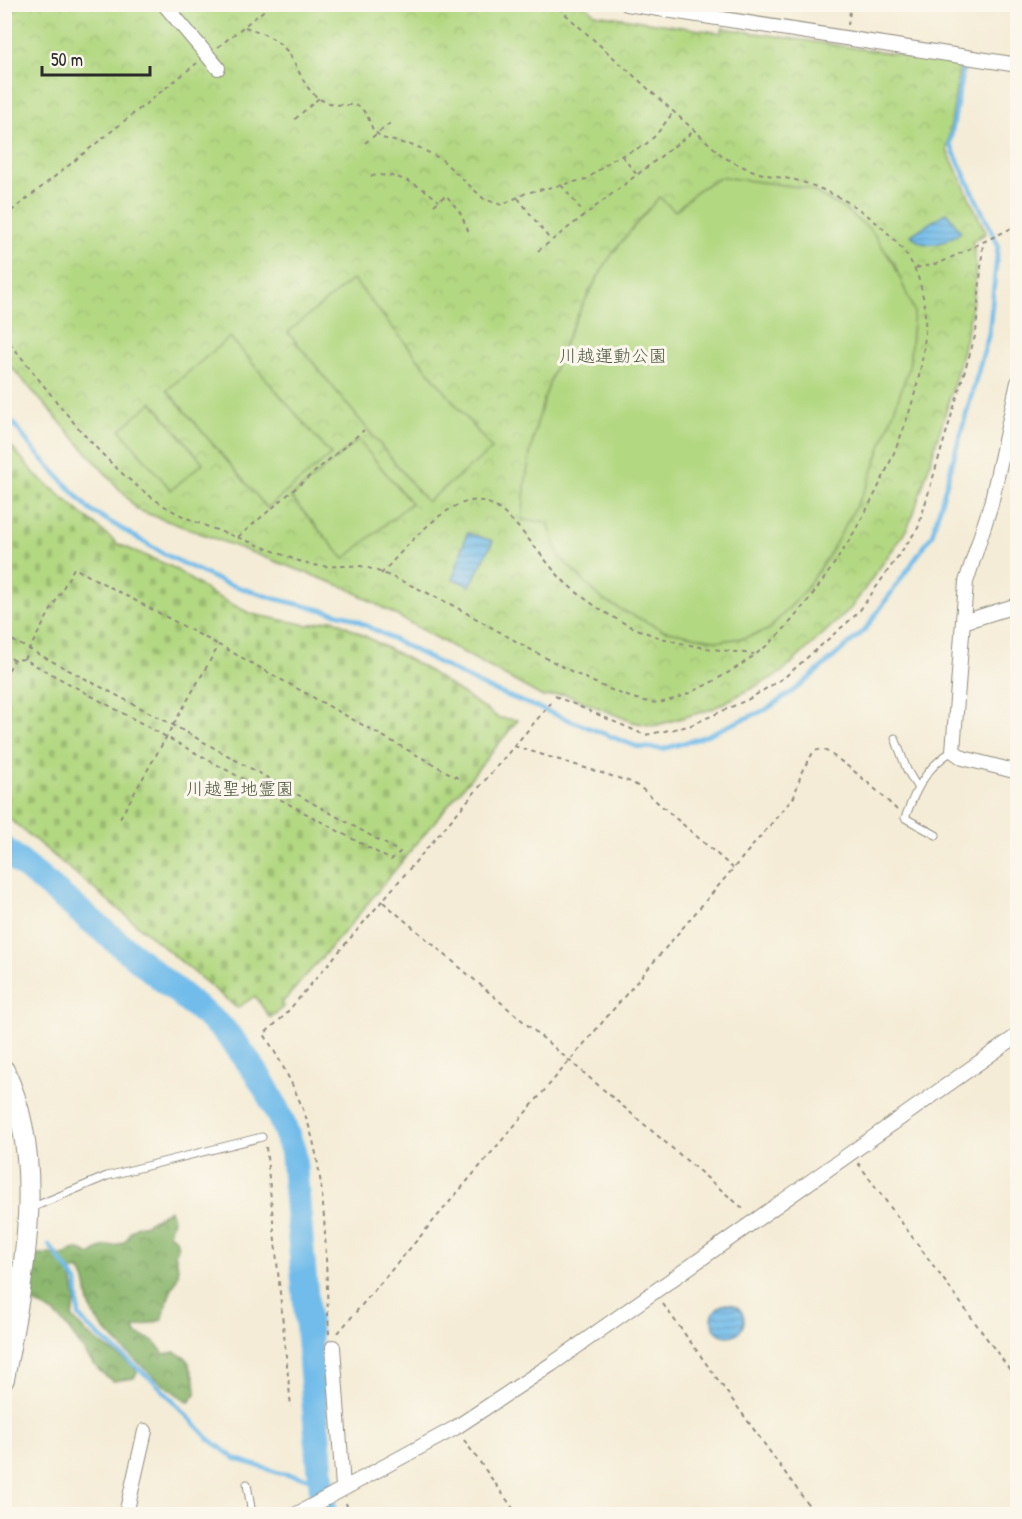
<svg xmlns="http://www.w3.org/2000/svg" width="1022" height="1519" font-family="'Patrick Hand','Klee One',sans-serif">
<defs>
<pattern id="forest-crowns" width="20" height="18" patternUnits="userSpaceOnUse" patternTransform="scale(1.5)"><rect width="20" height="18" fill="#8eb870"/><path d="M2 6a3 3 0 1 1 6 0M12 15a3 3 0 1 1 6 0" fill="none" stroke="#74965c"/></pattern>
<pattern id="cemetery-stones" width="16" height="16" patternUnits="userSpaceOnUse" patternTransform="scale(1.5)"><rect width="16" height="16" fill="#b3d882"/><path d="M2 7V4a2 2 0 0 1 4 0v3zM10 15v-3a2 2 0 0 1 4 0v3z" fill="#9aba70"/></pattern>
<pattern id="park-crowns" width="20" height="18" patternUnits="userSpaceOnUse" patternTransform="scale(1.5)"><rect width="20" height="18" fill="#b3d882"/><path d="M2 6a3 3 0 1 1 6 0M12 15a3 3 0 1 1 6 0" fill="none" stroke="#9aba70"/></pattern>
<pattern id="water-rules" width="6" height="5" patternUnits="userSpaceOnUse" patternTransform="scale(1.5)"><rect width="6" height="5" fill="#71bcea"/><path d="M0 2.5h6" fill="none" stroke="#5d99be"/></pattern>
</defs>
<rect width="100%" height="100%" fill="#fbf7ec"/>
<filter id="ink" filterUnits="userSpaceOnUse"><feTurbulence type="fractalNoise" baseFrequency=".0167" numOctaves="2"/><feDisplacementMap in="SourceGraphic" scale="12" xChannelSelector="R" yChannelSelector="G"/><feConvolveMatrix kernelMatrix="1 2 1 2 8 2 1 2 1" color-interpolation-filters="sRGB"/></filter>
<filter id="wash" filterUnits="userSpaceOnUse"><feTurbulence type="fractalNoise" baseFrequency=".008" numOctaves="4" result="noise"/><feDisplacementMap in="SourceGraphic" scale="24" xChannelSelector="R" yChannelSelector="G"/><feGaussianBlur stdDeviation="1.35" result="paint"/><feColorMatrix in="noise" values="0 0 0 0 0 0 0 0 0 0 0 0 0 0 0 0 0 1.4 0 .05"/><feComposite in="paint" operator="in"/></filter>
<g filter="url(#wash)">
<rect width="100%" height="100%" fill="#f4ecd6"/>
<path fill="url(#forest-crowns)" stroke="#5c724e" stroke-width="1.5" d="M170,1210l3,9 -4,15 7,5 2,9 -3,5c6,27 3,21 -6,43 -3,8 -4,16 -7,24l-28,8 2,6 18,7 10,13 11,-2 12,7 8,20 1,15 -7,8c-24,-14 -84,-65 -96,-89 -9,-16 -2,-26 -14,-44l-8,2 5,29 -4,17 14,16 47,33 4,6 -3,6 -21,3c-26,-16 -36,-47 -58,-67 -6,-5 -15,-8 -22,-11l-4,-14 5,-31 6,-4 26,1c9,-9 14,-6 24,0l12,-8 17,-2 8,-5 3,-8 8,-6 8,-2z"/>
<path fill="url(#cemetery-stones)" stroke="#6f8256" stroke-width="1.5" d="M4,438l32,37 82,69 54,23 40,27 39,20 57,11 25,-6 88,47 78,52 19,2 -173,211 -63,72 2,3 -14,12 -15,-22 -18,12 -232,-193z"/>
<path fill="url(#park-crowns)" stroke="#6f8256" stroke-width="1.5" d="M22,4h562l11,10 126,19 2,-5 237,36 -13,86 39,83 -14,9c19,49 -42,218 -59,274l-8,16 -54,76 -70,65 -69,36 -58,17 -21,-4 -68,-28 -22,3 -194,-108 -211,-79 -133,-150 -1,-341z"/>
<path fill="#b3d882" stroke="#6f8256" stroke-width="1.5" d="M721,177l86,11 34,19 30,23 23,34 20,47 -5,57 -41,116 -38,69 -27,40 -35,37 -24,8 -25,3 -56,-11 -59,-29 -45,-45 -11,-34 -25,-2c2,-89 37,-180 82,-255 15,-24 36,-46 54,-68l16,14 24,-22z
M353,279l139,170 -65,53 -139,-170z
M230,337l101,118 -64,53 -100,-118z
M152,402l51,61 -32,27 -51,-60z
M358,440l53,63 -67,56 -53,-62z"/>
<path fill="url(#water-rules)" stroke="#4e748a" stroke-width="1.5" d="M947,212l14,20c-16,11 -35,20 -50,3z
M467,533l26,8 -23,45 -17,-7z
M712 1320a16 16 0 1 1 32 0a16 16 0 1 1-32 0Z"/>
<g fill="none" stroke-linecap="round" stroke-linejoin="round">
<path stroke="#71bcea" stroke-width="4.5" d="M4,411l29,38 57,61 74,44 58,28 54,17 72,17 137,71 153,60 25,2 37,-11 67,-29 33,-23 65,-56 67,-95 57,-202 9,-88 -48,-101 13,-76
M49,1245l28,37 2,34 8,10 69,57 52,55 26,20 45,15 41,7"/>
<path stroke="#71bcea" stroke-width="26" d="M4,849l219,180c34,40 53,72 70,122l31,363"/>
</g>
</g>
<g filter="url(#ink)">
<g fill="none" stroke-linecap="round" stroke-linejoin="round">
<defs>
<path id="lane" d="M895,738l12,32 10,17
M936,835l-31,-17c10,-27 22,-53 48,-67
M31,1208l76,-32 155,-39
M247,1484l5,30"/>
<path id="street" d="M164,4l54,64
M627,4l391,61
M1018,382l-27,122 -25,78 -13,169 10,7 55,14
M963,622l55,-17
M333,1347l10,140
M126,1514l19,-83
M297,1514l158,-86 97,-64 466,-329"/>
<path id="secondary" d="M4,1070c45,93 18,213 0,309"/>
</defs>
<use href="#lane" stroke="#908c80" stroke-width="9"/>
<use href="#street" stroke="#908c80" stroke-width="16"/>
<use href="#secondary" stroke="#908c80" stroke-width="22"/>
<path stroke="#908c80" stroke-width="2" stroke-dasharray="4.5 4.5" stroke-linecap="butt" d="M848,25l3,-21
M245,27c15,5 30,10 41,23 14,17 17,43 40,52 10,4 22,2 33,4l8,9 6,15 9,8 36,9 23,12 43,40 18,6 24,-12 61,-14 25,-19 33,-15 11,-10 18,-24
M218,47l54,-43
M295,119l24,-21
M365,143l28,-22
M622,156l15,19
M371,176c26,-4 49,9 68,25
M561,185l23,28
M518,198l33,43
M434,205l12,-10 15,19 8,19
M4,217l193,-154
M538,251l157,-121
M916,268l24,-5 78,-38
M4,336c49,59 94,127 159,169 29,19 68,29 100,42 17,6 34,15 51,18 16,3 31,0 46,1 16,2 70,28 86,36 42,21 177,108 217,100 33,-8 82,-37 108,-60 74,-69 203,-292 135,-388 -27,-36 -65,-60 -107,-73 -10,-3 -21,-3 -31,-6 -15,-3 -29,-10 -43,-17l-171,-154
M238,537l126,-107
M381,574c22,-23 66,-79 101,-73 30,6 63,65 87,85 61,51 109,60 185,68
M4,636l171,90 225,126 -9,8 -367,-201 -10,1 -10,-6
M24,659l50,-91 145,77
M4,678l10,-18
M555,696l90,39 44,-9 60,-27 36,-22 73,-64 60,-85 58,-195 7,-91
M514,746l117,36 10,6 92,80
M120,818l99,-173 239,133
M383,902l363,309
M266,1147l25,260
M858,1163l160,218
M663,1304l152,210
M338,1333l456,-536 8,-26 12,-20 9,-2c27,17 52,39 75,62
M329,1334c-4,-64 -1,-140 -18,-201 -10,-35 -28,-68 -47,-99l19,-17 268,-314
M464,1440l53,74
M346,1503l3,11"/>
<use href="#lane" stroke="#fff" stroke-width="7"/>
<use href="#street" stroke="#fff" stroke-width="14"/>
<use href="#secondary" stroke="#fff" stroke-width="20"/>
</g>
</g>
<g text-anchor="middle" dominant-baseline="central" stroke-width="6" stroke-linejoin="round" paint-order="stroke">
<g font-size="18" fill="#4d5641" stroke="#fbf7ec">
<text x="613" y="355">川越運動公園</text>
<text x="240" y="788">川越聖地霊園</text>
</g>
</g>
<rect width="1022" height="1519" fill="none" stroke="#fbf7ec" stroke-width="24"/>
<path d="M42 66v9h108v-9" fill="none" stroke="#2b2b2b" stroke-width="3"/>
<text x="51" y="66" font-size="18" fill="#2b2b2b" stroke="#fbf7ec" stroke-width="4.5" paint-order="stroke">50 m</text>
</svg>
